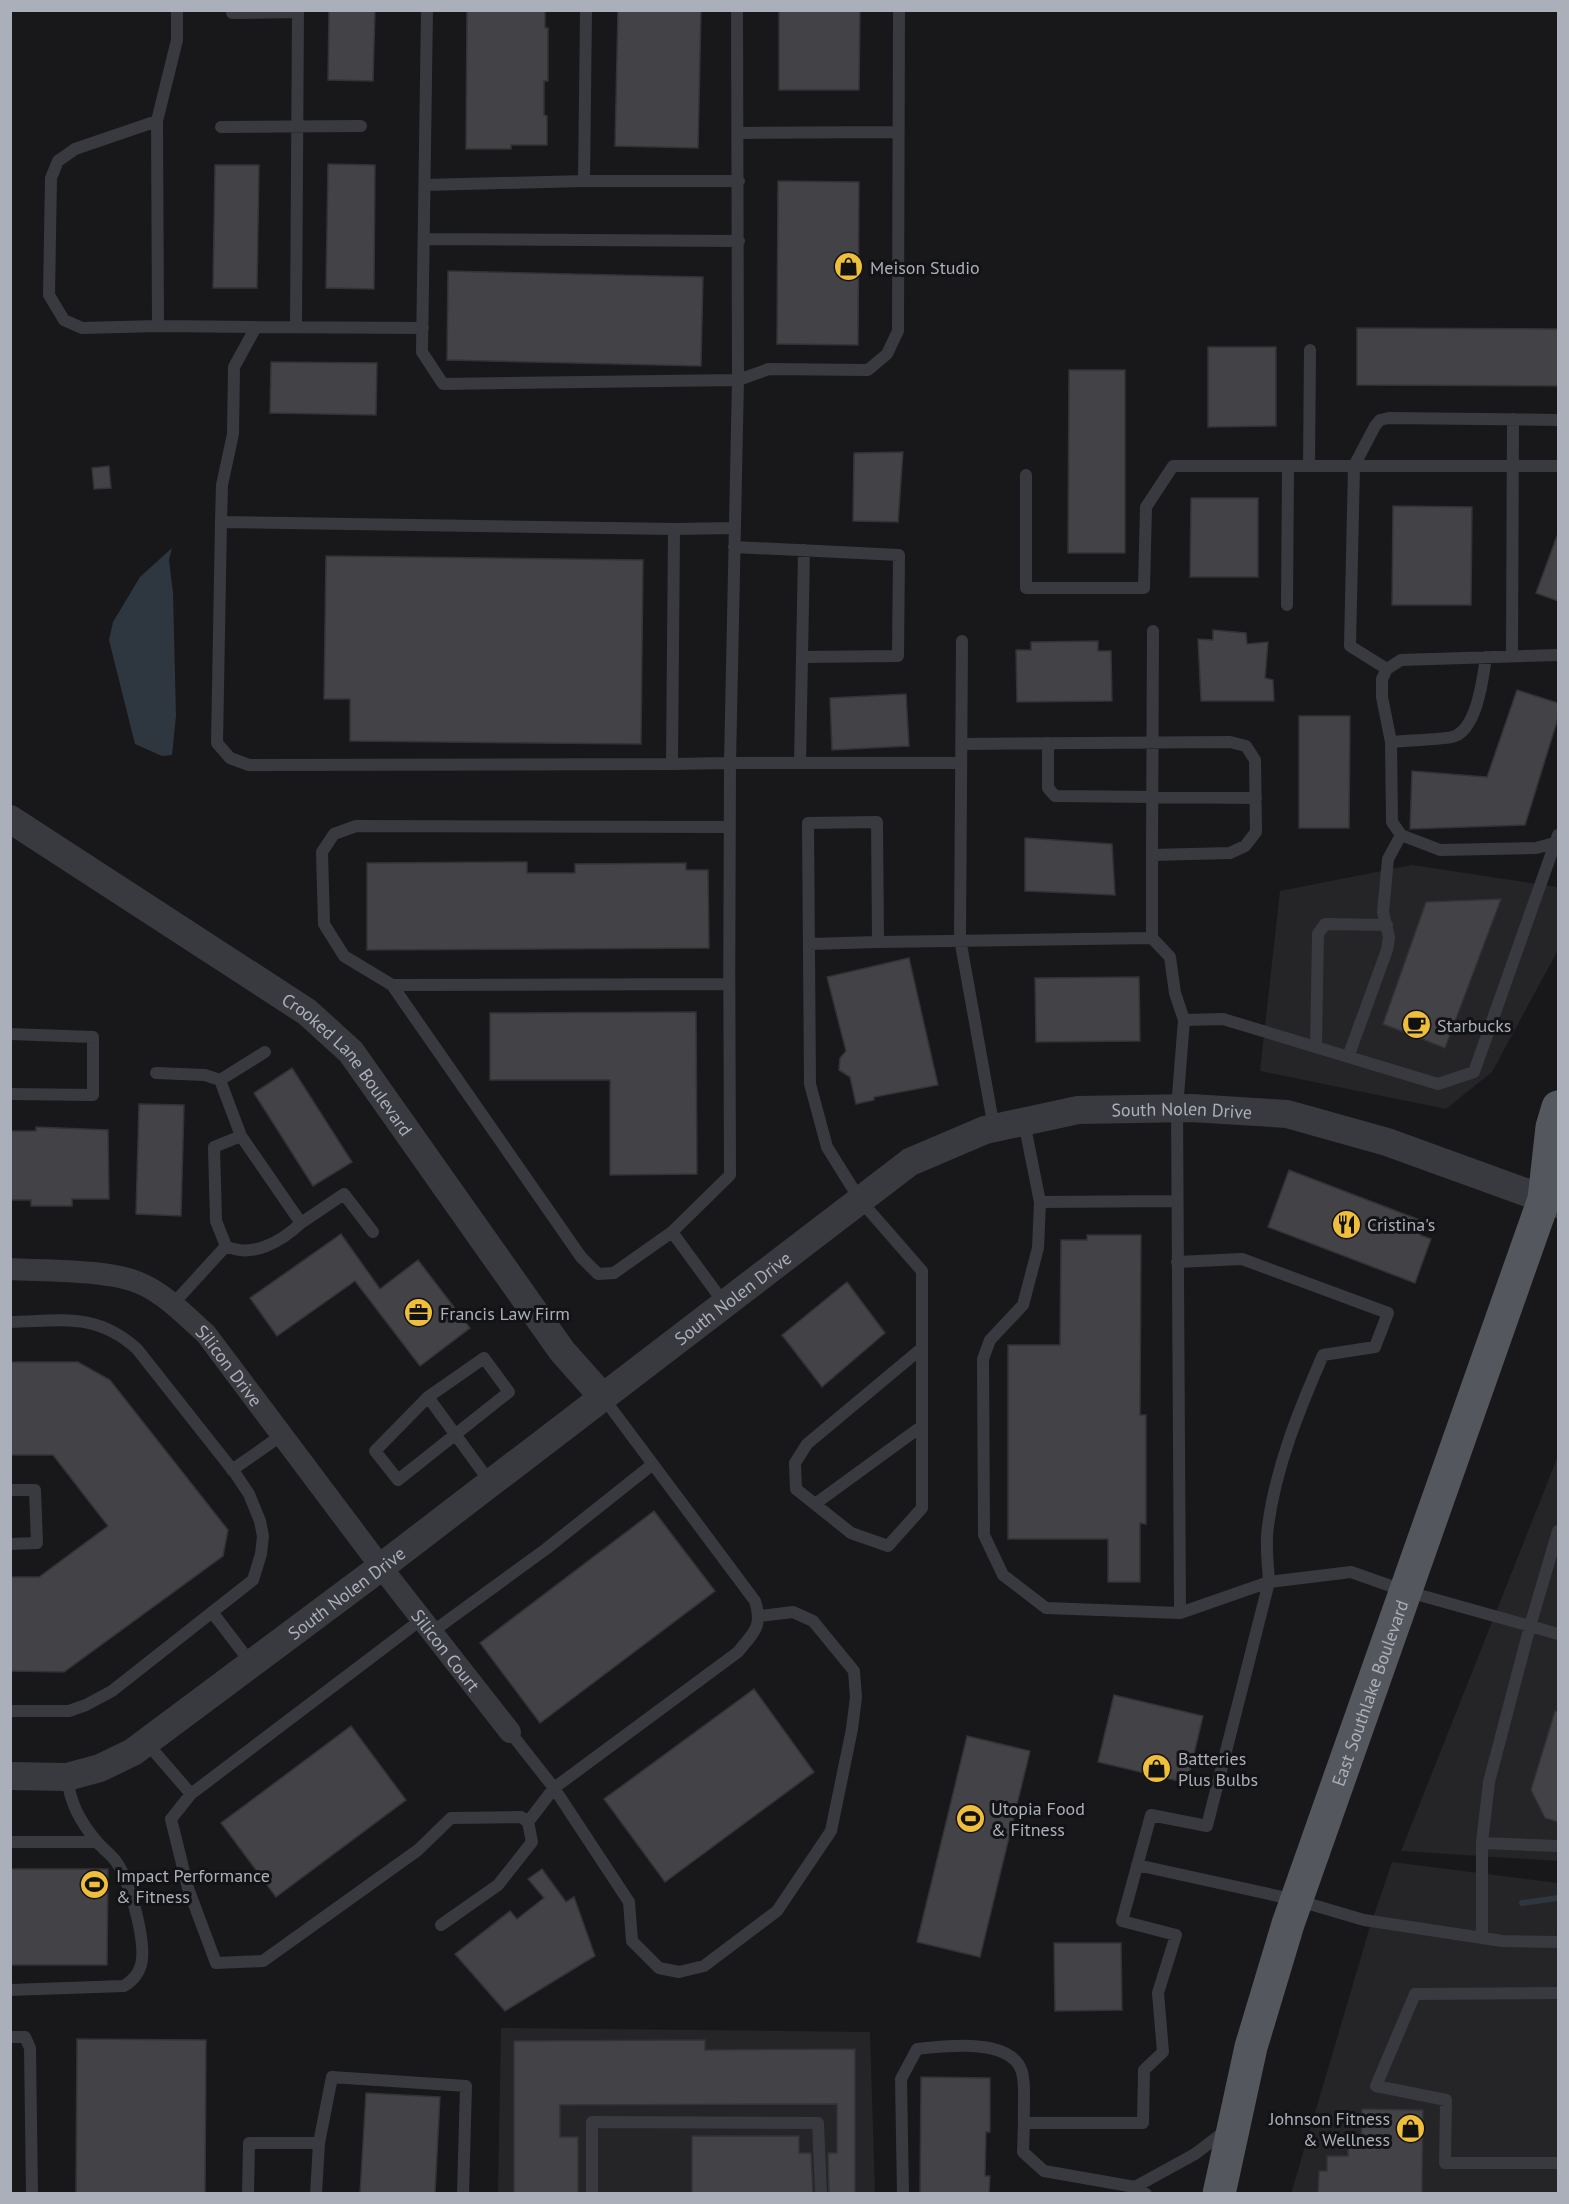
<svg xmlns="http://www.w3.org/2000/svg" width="1569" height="2204" font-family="'PT Sans',sans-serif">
<rect width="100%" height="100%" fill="#18181a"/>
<path fill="#252427" d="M1412,865l146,22v63l-66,122 -46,37 -186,-38 20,-180z
M1558,1456v405l-157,-10z
M1392,1862l166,21v310l-267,1 78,-264z
M501,2028l369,4 5,161 -377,1z"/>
<path fill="#2e363f" d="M172,548l-3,12 4,33 3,123 -4,39 -10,1 -27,-12 -26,-104 4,-18 27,-45z"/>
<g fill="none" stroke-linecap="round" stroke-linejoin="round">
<path stroke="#2e363f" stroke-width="6" d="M1522,1903l36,-5"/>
</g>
<path fill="#434347" stroke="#333236" stroke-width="1.5" d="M329,10h46l-2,71 -45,-1z
M467,10h78v18h3v53h-4v34l3,1v29h-36v4h-45z
M618,10h83l-3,138 -83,-2z
M779,10h81l-1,80h-80z
M328,164l47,1 -1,124 -48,-1z
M215,165h44l-2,123h-44z
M778,181l81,1 -1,163 -81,-1z
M448,271l255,6 -2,89 -254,-6z
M1357,328l201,1v57l-201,-1z
M1208,347h68v79l-68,1z
M271,362l106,1 -1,52 -106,-2z
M1069,370h56v183h-57z
M903,452l-5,70 -45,-1 1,-68z
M109,466l2,22 -17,1 -2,-21z
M1191,498h67v79h-68z
M1393,506l79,1 -1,98h-79z
M1557,536h1v65l-22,-8z
M326,556l317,4 -2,184 -291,-3v-42h-26z
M1213,630l33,3 1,11 21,-2 -3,36 8,2 1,21h-73l-3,-62 15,1z
M1098,641v10h13l1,50 -95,1 -1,-52h15v-8z
M1517,690l41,13v15l-33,107 -115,4 2,-58 75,6z
M906,694l3,52 -77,4 -2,-52z
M1299,716h51l-1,112h-50z
M1025,838l87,6 3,51 -90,-4z
M527,862v11h48v-9l111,-1v7h22l1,78 -342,2v-87z
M1501,899l-56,149 -62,-24 43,-122z
M909,958l29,127 -64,12v3l-18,4 -6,-27 -11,-7 1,-12 6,-7 -19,-74z
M1139,977l1,64 -104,1 -1,-64z
M696,1012l1,162 -87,1v-95h-120v-67z
M292,1068l60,94 -39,24 -59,-93z
M139,1104l45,1 -3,111 -45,-2z
M36,1127l72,3 1,69h-37v7h-41v-6h-21v-69h26z
M1289,1170l136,52 -5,13 11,4 -16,44 -147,-56z
M341,1234l39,55 38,-29 52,68 -50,38 -65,-85 -78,55 -27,-38z
M1087,1235h54l-1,180h6v109l-6,-1v59h-32v-43h-100v-194h52l1,-105h26z
M847,1282l38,51 -63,54 -40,-52z
M10,1362h68l32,18 118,150 -5,26 -159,116 -54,-1v-94h29l69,-51 -55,-71h-43z
M654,1511l61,80 -175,132 -60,-80z
M754,1689l60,83 -149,110 -61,-83z
M1114,1695l89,21 -16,67 -89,-21z
M1555,1711l3,1v110l-13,-4 -14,-28z
M351,1726l55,74 -130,97 -55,-74z
M967,1736l63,15 -50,206 -63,-15z
M10,1869h98l-1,96h-97z
M542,1869l24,33 8,-5 21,59 -90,55 -50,-57 55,-43 7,8 27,-21 -16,-19z
M1054,1943h67l1,67 -67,1z
M77,2039l129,1 -1,153h-129z
M705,2040v10l150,-1v144h-26l-1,-40h9v-49l-277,1v32h18v56h-64v-152z
M921,2077l69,1v54h-4l-1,44h5l-1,17h-69z
M366,2093l74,4 -5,96h-75z
M1362,2109l61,1 -1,83h-104l1,-22h8v-15h21v-10h13z
M692,2136h107v17h12l2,40h-121z"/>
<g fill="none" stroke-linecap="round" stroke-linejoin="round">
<path stroke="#393a3f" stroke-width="12" d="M427,10l-5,342 21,32 295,-4 -8,383 -58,1 2,-235 60,-1
M737,10l1,370 31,-11 99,1 19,-16 11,-23 1,-321
M232,13l66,-1
M157,121l-82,28 -17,12 -7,17 -2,117 15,25 18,8 76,-2 -1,-205 20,-81v-30
M221,127l140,-1
M738,133l160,-1
M584,181l2,-171
M425,185l159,-4h155
M424,239l315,2
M158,326l98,1
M296,327l2,-317
M423,328l-167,-1 -22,40 -1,67 -11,51 -1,37 453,7
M1309,466l1,-116
M1026,475v113h118l2,-81 27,-41h385
M221,522l-4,221 13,15 19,7 423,-1
M734,547l165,8 -1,101 -96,1 -2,106
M1287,605l1,-139
M962,641l-2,298 34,189
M1558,655l-157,5 -14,9 -5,10v18l9,45 1,80 9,13 39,15 96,-2 22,-6
M1512,656l1,-237
M802,657l2,-107
M1387,669l-37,-23 4,-180 21,-40 5,-6 9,-2 169,2
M1391,742c17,-2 47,-2 61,-5 25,-6 31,-59 34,-80
M1048,743v45l7,8 201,2
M961,744l269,-2 16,4 9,14 1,72 -11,14 -15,7 -78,2v83l18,19 5,36 9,27
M730,827l-374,-1 -22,8 -12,18 2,72 20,32 48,29 189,272 17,17 16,-1 58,-41 58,-57c-1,-137 -1,-275 0,-412h231
M1152,855l1,-224
M878,942l274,-4
M809,944l69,-2 -1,-120 -69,1 2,261 17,63 33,53 62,71v237l-34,38 -37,-13 -55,-44 -1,-26 12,-19 115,-96
M392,985l336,-1
M10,1034l83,3v58l-83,-1
M1316,1047l2,-113 7,-10 62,1
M1348,1057l39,-107 2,-13 -6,-25 5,-53 13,-24
M156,1073l49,2 15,5
M1024,1122l16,80 -2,46 -15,57 -33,35 -7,19 1,176 19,40 43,33 134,5 -3,-505 7,-88 39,-1 215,65 36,-12 84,-237
M241,1136l-21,-56 45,-28
M1040,1202l137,-1
M301,1223l43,-29 29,38
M672,1232l52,71
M1177,1262l65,-3 146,54 -13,34 -52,8c-24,55 -47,111 -55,171 -3,18 0,38 1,56l82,-10 54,19 125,35 28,-95
M173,1304l53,-58c26,13 56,-5 75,-23l-60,-87 -27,11 2,74 10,25
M10,1322c52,-1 86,-10 127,27l98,124 14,21 11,27 3,15 -2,18 -8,26 -141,111 -26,14 -17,6h-59
M484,1358l25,34 -111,88 -23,-29 53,-54z
M428,1397l62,85
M232,1470l50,-35
M10,1490h25l2,53 -27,1
M815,1504l107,-78
M212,1612l39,51
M1180,1613l89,-31
M432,1632l114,-83 107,-85
M1558,1634l-28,-8 -41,156 -7,61 76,3
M510,1732l44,56 184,-136c16,-20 25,-25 17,-51l-153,-205
M146,1742l45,52 -20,25 17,69 28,75 47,-2 155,-111 33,-32 70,-1 7,5 4,20 -34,43 -57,40
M191,1794l231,-175
M528,1822l26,-34 75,114 3,39 27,27 20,4 25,-6 73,-55 54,-80 21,-102 4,-32 -2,-26 -41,-50 -20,-9 -33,4
M10,1842h87
M1482,1843v95
M1137,1865l159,35 68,20 138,21 56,1
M10,1990l114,-4c9,-6 14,-11 17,-21 6,-22 -11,-83 -24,-102 -5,-8 -13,-13 -19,-20 -18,-21 -28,-40 -31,-66
M1558,1993l-143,1 -39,92 70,14 -1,63h113
M10,2037h15l5,11 2,146
M319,2143l13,-66 134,9 -3,108
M1135,2187l60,-33 30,-23
M248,2194l1,-51h70l-3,51
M592,2194v-72l226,1 3,71
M903,2194l-2,-115 16,-30c27,-3 95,-12 105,23 4,15 1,35 2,51
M1146,2194l-11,-7 -91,-16 -21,-19 1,-29h119l1,-53 19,-18 -5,-59 18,-58 -54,-14 29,-106 56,11 62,-244"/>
<path stroke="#393a3f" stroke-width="22" id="s1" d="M10,1269c37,2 102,0 134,16 23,11 43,32 62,49l175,233 129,165"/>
<g stroke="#393a3f" stroke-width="28">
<path id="s2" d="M10,819l297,193 44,40 211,299 40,45"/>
<path id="s3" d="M10,1776l57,1 33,-9 33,-16 248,-185 529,-405 75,-32 93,-20 113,-2 96,6 100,28 171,62"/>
</g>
<path stroke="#55575e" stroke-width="33" id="s4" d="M1219,2194l32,-147 37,-123 256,-725 8,-72 6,-20"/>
</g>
<defs>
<symbol id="shop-disc" viewBox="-11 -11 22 22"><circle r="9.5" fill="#efbe3b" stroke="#131316"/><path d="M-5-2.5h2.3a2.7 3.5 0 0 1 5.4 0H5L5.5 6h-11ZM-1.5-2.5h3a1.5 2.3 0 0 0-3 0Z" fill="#111"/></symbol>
<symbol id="cafe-disc" viewBox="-11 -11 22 22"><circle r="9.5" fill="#efbe3b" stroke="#131316"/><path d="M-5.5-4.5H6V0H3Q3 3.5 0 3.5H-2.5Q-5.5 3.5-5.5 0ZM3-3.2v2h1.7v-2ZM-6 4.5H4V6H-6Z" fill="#111"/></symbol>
<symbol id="restaurant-disc" viewBox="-11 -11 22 22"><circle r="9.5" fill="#efbe3b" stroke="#131316"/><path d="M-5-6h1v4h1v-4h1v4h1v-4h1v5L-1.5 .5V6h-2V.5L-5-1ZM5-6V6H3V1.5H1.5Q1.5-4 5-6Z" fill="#111"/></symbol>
<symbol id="office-disc" viewBox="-11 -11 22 22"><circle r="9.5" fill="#efbe3b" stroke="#131316"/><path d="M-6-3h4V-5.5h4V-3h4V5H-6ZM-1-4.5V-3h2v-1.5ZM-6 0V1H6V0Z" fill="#111"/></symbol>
<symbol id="stadium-disc" viewBox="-11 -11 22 22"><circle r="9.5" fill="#efbe3b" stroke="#131316"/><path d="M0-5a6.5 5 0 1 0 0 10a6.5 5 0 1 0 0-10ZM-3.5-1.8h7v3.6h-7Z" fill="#111"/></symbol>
</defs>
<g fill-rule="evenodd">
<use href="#shop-disc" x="832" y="250" width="33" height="33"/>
<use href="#cafe-disc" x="1400" y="1008" width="33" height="33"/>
<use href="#restaurant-disc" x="1330" y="1208" width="33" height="33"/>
<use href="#office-disc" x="402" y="1296" width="33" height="33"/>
<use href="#shop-disc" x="1140" y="1752" width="33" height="33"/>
<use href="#stadium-disc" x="954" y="1802" width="33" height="33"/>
<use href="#stadium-disc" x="78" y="1868" width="33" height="33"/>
<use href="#shop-disc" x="1394" y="2112" width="33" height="33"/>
</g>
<g text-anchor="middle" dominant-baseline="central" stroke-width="6" stroke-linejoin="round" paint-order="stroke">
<g font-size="18" fill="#abafba" stroke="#131316" text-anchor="start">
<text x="870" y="267">Meison Studio</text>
<text x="1437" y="1025">Starbucks</text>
<text x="1367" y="1224">Cristina's</text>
<text x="440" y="1313">Francis Law Firm</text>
<text x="1178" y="1758">Batteries<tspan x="1178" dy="21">Plus Bulbs</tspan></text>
<text x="991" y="1808">Utopia Food<tspan x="991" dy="21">&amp; Fitness</tspan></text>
<text x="116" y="1875">Impact Performance<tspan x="116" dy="21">&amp; Fitness</tspan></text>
<text x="1390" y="2118" text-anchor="end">Johnson Fitness<tspan x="1390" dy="21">&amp; Wellness</tspan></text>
</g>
<g font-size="18" fill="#abafba" stroke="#131316">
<text stroke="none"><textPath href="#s2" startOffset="420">Crooked Lane Boulevard</textPath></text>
<text stroke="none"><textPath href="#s3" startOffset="1384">South Nolen Drive</textPath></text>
<text stroke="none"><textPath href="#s3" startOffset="880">South Nolen Drive</textPath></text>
<text stroke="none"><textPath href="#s1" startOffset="254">Silicon Drive</textPath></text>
<text stroke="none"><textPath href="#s3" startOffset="394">South Nolen Drive</textPath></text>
<text stroke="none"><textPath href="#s1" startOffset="612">Silicon Court</textPath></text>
<text stroke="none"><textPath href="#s4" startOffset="524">East Southlake Boulevard</textPath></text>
</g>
</g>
<rect width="1569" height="2204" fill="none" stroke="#abafba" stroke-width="24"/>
</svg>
